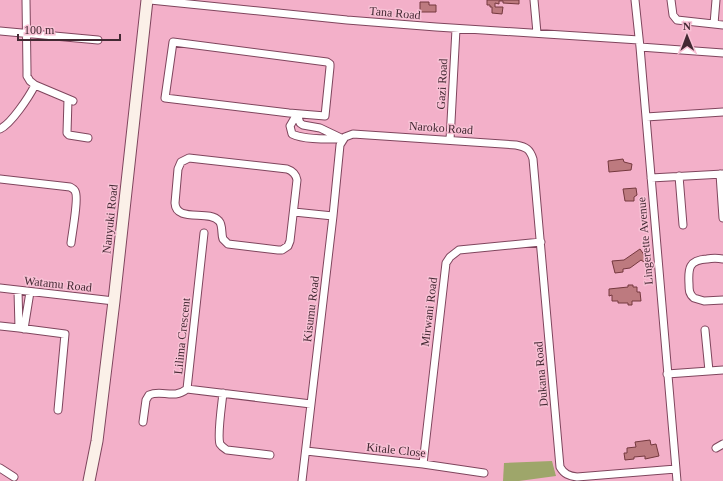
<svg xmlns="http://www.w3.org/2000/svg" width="723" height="481" font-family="Georgia,serif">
<rect width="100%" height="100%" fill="#f3b0c9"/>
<path fill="#9ea66a" d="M552,461l4,15 -37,5h-16l1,-18z"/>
<path fill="#bd7a7f" stroke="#74383e" d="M487,0h32v4l-16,-1v-2h-4v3l-4,-1v4h8l-1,7 -10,-1v-6h-2v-2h-3z
M420,2h9v3h7v7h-16z
M623,159l1,3 8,2 -1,6 -22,2 -1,-11z
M636,188l1,7 -3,2v4h-9l-2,-12z
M640,249l7,10 -3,3 -3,-2 -11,8 -7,1v3l-8,1 -3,-12 12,-1z
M628,285h5v2h4v5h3l1,9h-9v4h-4v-2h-10v-2h-6v-6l-3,1v-7l19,-2z
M650,440l1,5 5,-1 3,12 -14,3v-3l-11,1v2l-9,1 -1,-7h3v-5l9,-1 -1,-5z"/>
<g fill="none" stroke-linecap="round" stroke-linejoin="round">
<defs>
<path id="street" d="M26,0l1,70v6l3,5 5,4 38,16
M150,0l197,20 89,7 203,13
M534,0l3,33
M635,0l5,47 37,434
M671,0l2,15 4,5 46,5
M714,24l2,-24
M0,31l98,9
M173,42l154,20 3,2v3l-5,49 -36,-3 -124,-15z
M640,47l83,6
M68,99l-1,34 2,2 19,3
M297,114l-7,12 2,8c12,6 36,5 50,5
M297,114l3,9 3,2 17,3 21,10
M646,117l77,-5
M0,129c11,-5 29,-32 35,-44
M450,140l6,-111
M189,158l98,11c6,2 9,5 10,11l-7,61 -2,5 -6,4h-4l-50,-6 -5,-5c-2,-5 0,-14 -4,-18 -10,-12 -43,2 -44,-18l3,-34 3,-7z
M720,174l3,44
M679,176l4,49
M651,178l72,-4
M0,179l70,8c2,1 4,2 5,4 4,6 -3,43 -4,52
M294,212l39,4
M204,233l-17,156 124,15
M723,259c-5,-1 -11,-1 -16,0 -18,1 -19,9 -18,25 0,6 0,10 5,14l10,3 19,-1
M0,288l114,13
M18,291l1,37 46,6 -7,76
M0,326l19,2
M24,329l6,-37
M705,330l4,41
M667,374l56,-4
M223,393c-1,10 -6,43 -3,51 2,3 4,4 7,6l43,5
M143,422l3,-22 3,-5c13,-6 24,5 38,-6
M716,448l7,-4
M306,451l117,13 61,9
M423,464l23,-201 4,-6 9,-7 82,-8
M0,468l14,9
M302,481l31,-265 7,-71 5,-8 8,-3 163,11c10,2 14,4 17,14l27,308c4,7 9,9 17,10l99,-8"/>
<path id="secondary" d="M89,481l8,-40 17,-140 33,-301"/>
</defs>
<use href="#street" stroke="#7f455d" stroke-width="9"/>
<use href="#secondary" stroke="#7f455d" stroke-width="13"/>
<use href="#street" stroke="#fff" stroke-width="7"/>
<use href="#secondary" stroke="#fbf0e8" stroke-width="11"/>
</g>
<g text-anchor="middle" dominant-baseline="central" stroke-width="3" stroke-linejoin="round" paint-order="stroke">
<g font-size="12" fill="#432933" stroke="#f8c1d5">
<text transform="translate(395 13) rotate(5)">Tana Road</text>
<text transform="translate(442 84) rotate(-87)">Gazi Road</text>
<text transform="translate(441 128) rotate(4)">Naroko Road</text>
<text transform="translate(110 219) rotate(-84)">Nanyuki Road</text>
<text transform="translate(645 241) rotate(-95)">Lingerette Avenue</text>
<text transform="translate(58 284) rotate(6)">Watamu Road</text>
<text transform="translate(311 309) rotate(-83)">Kisumu Road</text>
<text transform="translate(429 312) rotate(-83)">Mirwani Road</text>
<text transform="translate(182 336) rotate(-84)">Lilima Crescent</text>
<text transform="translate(541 374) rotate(-95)">Dukana Road</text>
<text transform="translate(396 450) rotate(6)">Kitale Close</text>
</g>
</g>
<g transform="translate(687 36) rotate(359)" stroke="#f8c1d5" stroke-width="3" paint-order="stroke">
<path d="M0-3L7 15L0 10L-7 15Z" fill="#432933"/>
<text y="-6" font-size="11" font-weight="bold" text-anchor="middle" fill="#432933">N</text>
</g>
<path d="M18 34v6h102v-6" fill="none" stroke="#432933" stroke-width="2"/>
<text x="24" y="34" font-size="12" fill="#432933" stroke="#f8c1d5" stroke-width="3" paint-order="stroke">100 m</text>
</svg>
